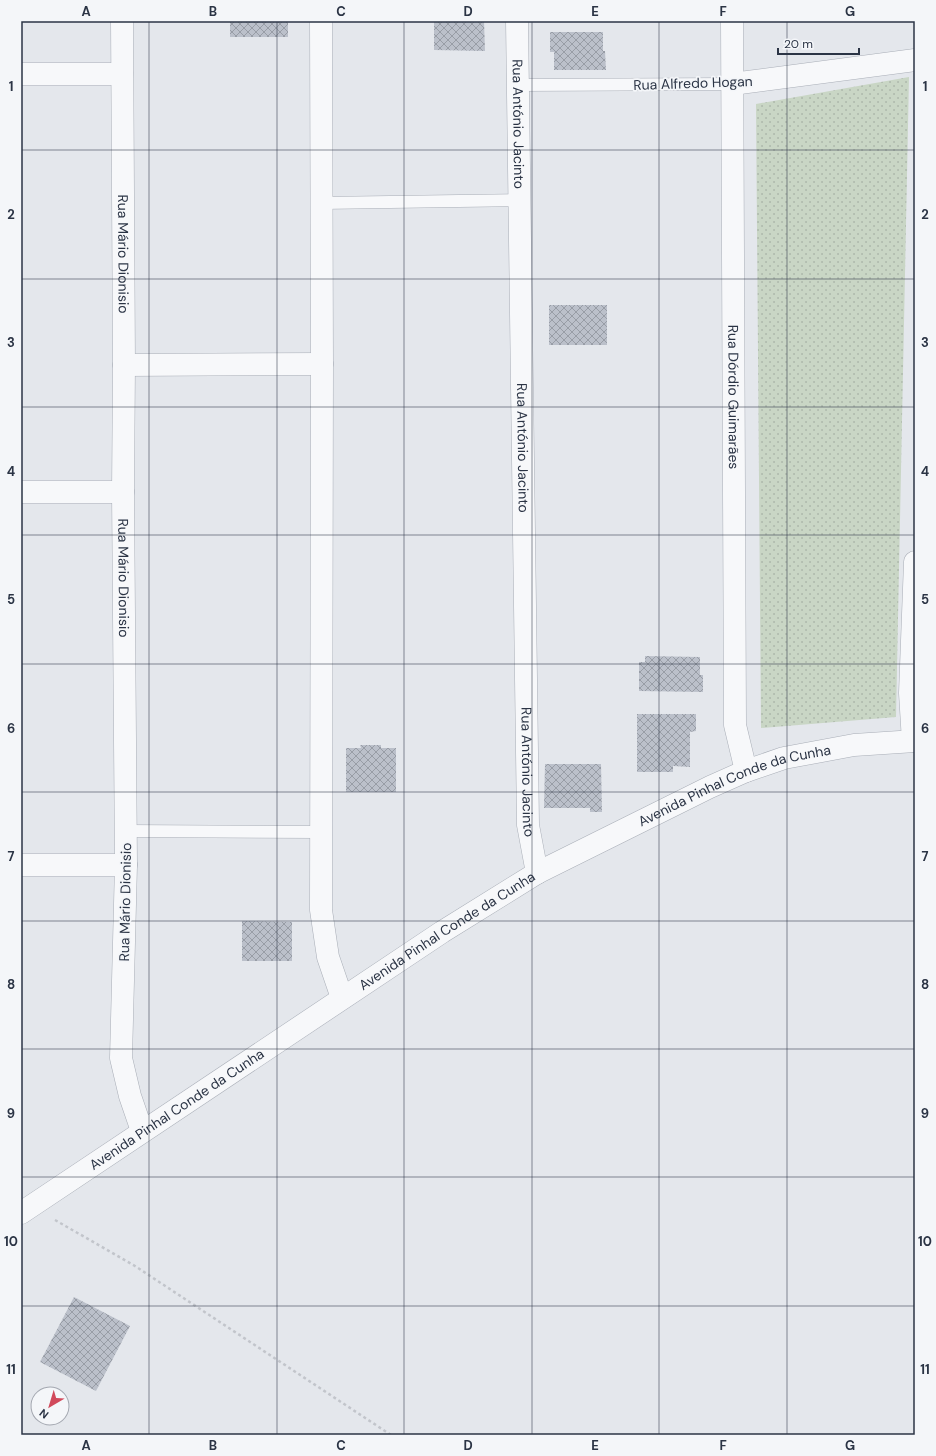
<svg xmlns="http://www.w3.org/2000/svg" width="936" height="1456" font-family="'DM Sans',sans-serif">
  <style>
    .green { fill: url(#green-dots) }
    .building { fill: url(#building-cross-hatch) }
    .lines { fill: none; stroke-linecap: round; stroke-linejoin: round }
    .lane-casing { stroke: #a9aeb7; stroke-width: 13 }
    .street-casing { stroke: #a9aeb7; stroke-width: 23 }
    .path { stroke: #c2c5cb; stroke-width: 2.5; stroke-dasharray: 3 3; stroke-linecap: butt }
    .lane { stroke: #f7f8fa; stroke-width: 12 }
    .street { stroke: #f7f8fa; stroke-width: 22 }
    .grid { fill: none; stroke: #2b3445; stroke-width: 1; stroke-opacity: 0.55 }
    .labels { text-anchor: middle; dominant-baseline: central; stroke-width: 3.5; stroke-linejoin: round; paint-order: stroke }
    .street-label { font-size: 14px; fill: #2b3445; stroke: #f4f6f9 }
    .neatline { fill: none; stroke: #2b3445; stroke-width: 1.5 }
    .grid-label { font-size: 13px; text-anchor: middle; font-weight: bold; fill: #2b3445 }
  </style>
  <defs>
    <pattern id="green-dots" width="8" height="8" patternUnits="userSpaceOnUse"><rect width="8" height="8" fill="#c9d6c5"/><path d="M2 2h.1M6 6h.1" fill="none" stroke="#adb8ab" stroke-width="1.8" stroke-linecap="round"/></pattern>
    <pattern id="building-cross-hatch" width="8" height="8" patternUnits="userSpaceOnUse"><rect width="8" height="8" fill="#bbc0ca"/><path d="M0 0l8 8M0 8l8-8" fill="none" stroke="#989da6"/></pattern>
  </defs>
  <rect width="100%" height="100%" fill="#e4e7ec"/>
  <!-- green -->
  <polygon class="green" points="909,77 896,717 761,728 756,104"/>
  <!-- building -->
  <g class="building">
    <rect x="230" y="21" width="58" height="16"/>
    <polygon points="434,21 484,21 485,51 434,50"/>
    <polygon points="550,32 603,32 603,51 605,51 606,70 554,70 554,52 550,52"/>
    <rect x="549" y="305" width="58" height="40"/>
    <polygon points="645,656 700,657 700,675 703,675 703,692 639,691 639,662 645,662"/>
    <polygon points="637,714 696,714 696,731 690,732 690,767 673,766 673,772 637,772"/>
    <polygon points="360,745 381,745 381,748 396,748 396,792 346,792 346,748 361,748"/>
    <polygon points="545,764 601,764 602,812 590,812 590,808 544,808"/>
    <polygon points="242,921 292,922 292,961 242,961"/>
    <polygon points="74,1297 130,1326 96,1391 40,1362"/>
  </g>
  <g class="lines">
    <!-- lane casing -->
    <g class="lane-casing">
      <g id="lane">
        <polyline points="518,85 732,84"/>
        <polyline points="321,203 520,200"/>
        <polyline points="126,831 321,832"/>
      </g>
    </g>
    <!-- street casing -->
    <g class="street-casing">
      <g id="street">
        <path id="s1" d="M122,21L124,365L123,492L126,865L121,1058L130,1096L142,1131"/>
        <polyline points="321,21 322,364 321,910 328,957 342,998"/>
        <path id="s2" d="M517,21L528,825L537,873"/>
        <path id="s3" d="M732,21L735,725L746,771"/>
        <polyline points="21,74 122,74"/>
        <polyline points="732,84 915,60"/>
        <polyline points="124,365 322,364"/>
        <polyline points="21,492 123,492"/>
        <polyline points="913,741 910,693 915,562"/>
        <polyline points="21,865 126,865"/>
        <path id="s4" d="M21,1213L442,932L537,873L710,787L746,771L784,758L854,745L915,741"/>
      </g>
    </g>
    <!-- path -->
    <polyline class="path" points="55,1220 135,1266 391,1435"/>
    <!-- lane -->
    <use href="#lane" class="lane"/>
    <!-- street -->
    <use href="#street" class="street"/>
  </g>
  <!-- grid -->
  <path class="grid" d="M149,21V1435M277,21V1435M404,21V1435M532,21V1435M659,21V1435M787,21V1435M21,150H915M21,279H915M21,407H915M21,535H915M21,664H915M21,792H915M21,921H915M21,1049H915M21,1177H915M21,1306H915"/>
  <g class="labels">
    <!-- street labels -->
    <g class="street-label">
      <text transform="translate(693 83) rotate(-2)">Rua Alfredo Hogan</text>
      <text stroke="none"><textPath href="#s2" startOffset="103">Rua António Jacinto</textPath></text>
      <text stroke="none"><textPath href="#s1" startOffset="233">Rua Mário Dionisio</textPath></text>
      <text stroke="none"><textPath href="#s3" startOffset="376">Rua Dórdio Guimarães</textPath></text>
      <text stroke="none"><textPath href="#s2" startOffset="427">Rua António Jacinto</textPath></text>
      <text stroke="none"><textPath href="#s1" startOffset="557">Rua Mário Dionisio</textPath></text>
      <text stroke="none"><textPath href="#s2" startOffset="751">Rua António Jacinto</textPath></text>
      <text stroke="none"><textPath href="#s4" startOffset="835">Avenida Pinhal Conde da Cunha</textPath></text>
      <text transform="translate(125 902) rotate(-89)">Rua Mário Dionisio</text>
      <text stroke="none"><textPath href="#s4" startOffset="511">Avenida Pinhal Conde da Cunha</textPath></text>
      <text stroke="none"><textPath href="#s4" startOffset="187">Avenida Pinhal Conde da Cunha</textPath></text>
    </g>
  </g>
  <!-- border -->
  <rect width="936" height="1456" fill="none" stroke="#f4f6f9" stroke-width="44"/>
  <!-- north arrow -->
  <g transform="translate(50 1406) rotate(218)"><circle r="19" fill="#f4f6f9" stroke="#a4a8b1"/>
  <path d="M0-3L7 15L0 10L-7 15Z" fill="#d1495b"/>
  <text y="-6" font-size="11" font-weight="bold" text-anchor="middle" fill="#2b3445">N</text>
  </g>
  <!-- scale -->
  <path d="M778 48v6h81v-6" fill="none" stroke="#2b3445" stroke-width="2"/>
  <text x="784" y="48" font-size="12" fill="#2b3445" stroke="#f4f6f9" stroke-width="3" paint-order="stroke">20 m</text>
  <rect x="22" y="22" width="892" height="1412" class="neatline"/>
  <g class="grid-label">
    <text x="86" y="16">A</text>
    <text x="213" y="16">B</text>
    <text x="341" y="16">C</text>
    <text x="468" y="16">D</text>
    <text x="595" y="16">E</text>
    <text x="723" y="16">F</text>
    <text x="850" y="16">G</text>
    <text x="11" y="91">1</text>
    <text x="925" y="91">1</text>
    <text x="11" y="219">2</text>
    <text x="925" y="219">2</text>
    <text x="11" y="347">3</text>
    <text x="925" y="347">3</text>
    <text x="11" y="476">4</text>
    <text x="925" y="476">4</text>
    <text x="11" y="604">5</text>
    <text x="925" y="604">5</text>
    <text x="11" y="733">6</text>
    <text x="925" y="733">6</text>
    <text x="11" y="861">7</text>
    <text x="925" y="861">7</text>
    <text x="11" y="989">8</text>
    <text x="925" y="989">8</text>
    <text x="11" y="1118">9</text>
    <text x="925" y="1118">9</text>
    <text x="11" y="1246">10</text>
    <text x="925" y="1246">10</text>
    <text x="11" y="1374">11</text>
    <text x="925" y="1374">11</text>
    <text x="86" y="1450">A</text>
    <text x="213" y="1450">B</text>
    <text x="341" y="1450">C</text>
    <text x="468" y="1450">D</text>
    <text x="595" y="1450">E</text>
    <text x="723" y="1450">F</text>
    <text x="850" y="1450">G</text>
  </g>
</svg>
